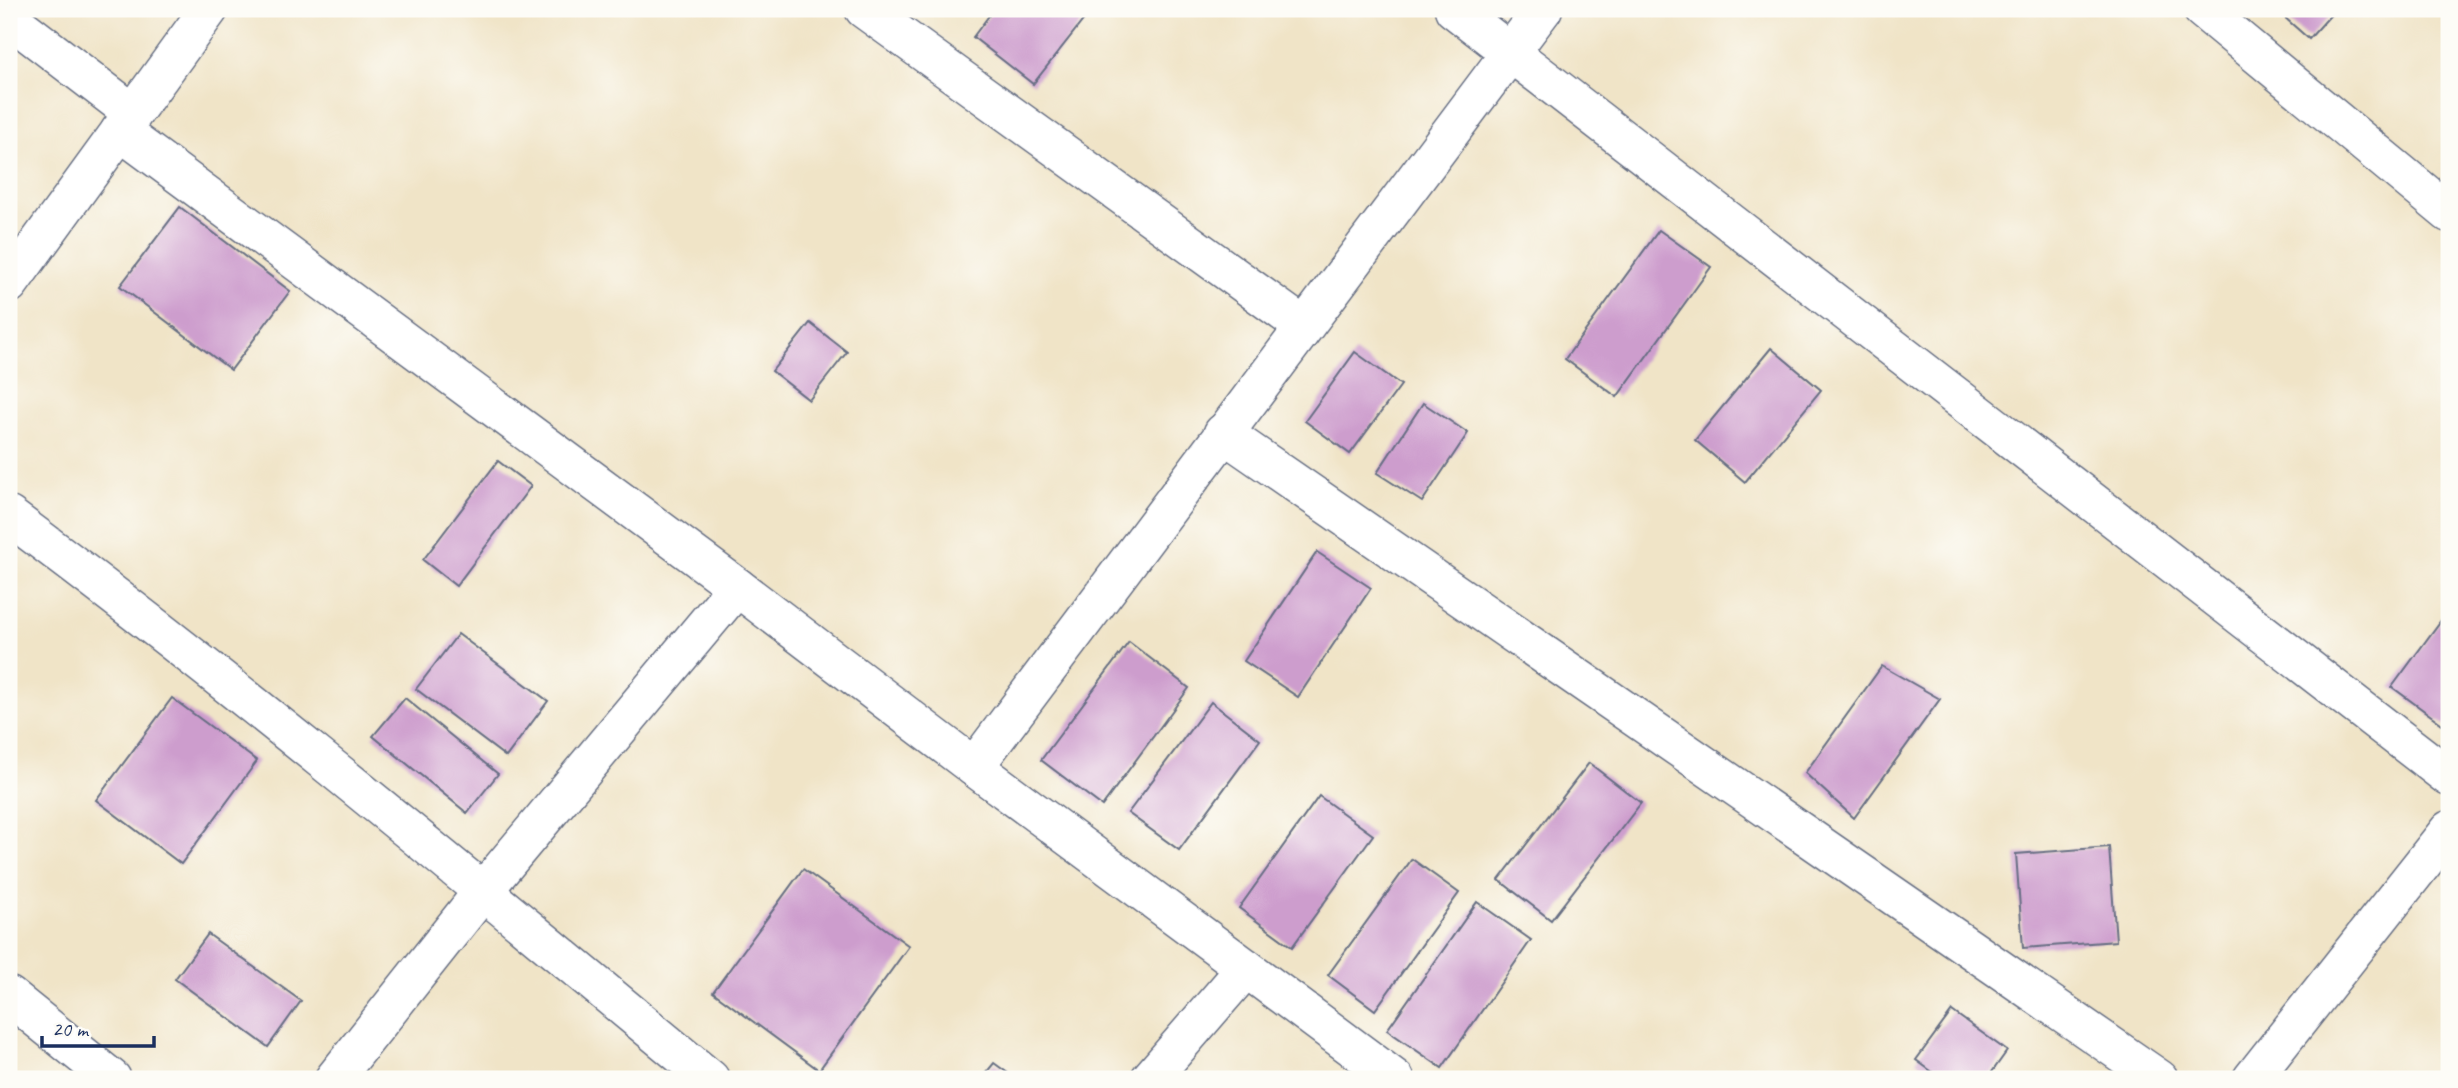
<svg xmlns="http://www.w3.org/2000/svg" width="2458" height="1088" font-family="Caveat,sans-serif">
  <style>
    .building { fill: #cd9dcd }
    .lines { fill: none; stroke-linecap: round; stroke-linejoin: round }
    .street-casing { stroke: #666e83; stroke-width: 41 }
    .street { stroke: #fff; stroke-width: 38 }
  </style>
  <rect width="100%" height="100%" fill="#fdfcf7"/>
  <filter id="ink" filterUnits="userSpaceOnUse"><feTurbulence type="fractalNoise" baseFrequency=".0143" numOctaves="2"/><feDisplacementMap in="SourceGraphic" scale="14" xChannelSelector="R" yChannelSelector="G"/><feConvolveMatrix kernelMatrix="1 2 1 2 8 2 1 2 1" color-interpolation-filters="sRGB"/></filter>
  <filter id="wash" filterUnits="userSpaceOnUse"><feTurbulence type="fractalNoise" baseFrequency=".00686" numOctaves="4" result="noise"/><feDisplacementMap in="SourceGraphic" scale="28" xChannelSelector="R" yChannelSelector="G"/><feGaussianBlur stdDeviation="1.57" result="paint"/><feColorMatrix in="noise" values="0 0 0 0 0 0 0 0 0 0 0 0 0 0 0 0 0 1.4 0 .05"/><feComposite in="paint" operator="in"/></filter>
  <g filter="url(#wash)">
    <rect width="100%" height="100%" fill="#f0e4c7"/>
    <g id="blocks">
      <!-- building -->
      <g class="building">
        <polygon points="994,9 1092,9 1033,84 973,37"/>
        <polygon points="2275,9 2336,9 2309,39"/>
        <polygon points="180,207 290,291 231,370 120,286"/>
        <polygon points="1659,230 1711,267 1617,397 1565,359"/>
        <polygon points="810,323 847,352 809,400 772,371"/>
        <polygon points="1771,348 1821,390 1745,482 1695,440"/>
        <polygon points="1355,352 1401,385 1350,454 1305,421"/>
        <polygon points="1423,403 1468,433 1422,502 1377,473"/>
        <polygon points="498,461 531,486 456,586 423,560"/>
        <polygon points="1317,552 1371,588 1298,697 1244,661"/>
        <polygon points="2442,619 2449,624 2449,729 2392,687"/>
        <polygon points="458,634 548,701 506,757 416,689"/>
        <polygon points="1129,642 1189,688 1102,806 1041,760"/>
        <polygon points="1882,666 1940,699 1854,818 1805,773"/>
        <polygon points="172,698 257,761 181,864 96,800"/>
        <polygon points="405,698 498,774 467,813 373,736"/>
        <polygon points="1211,702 1260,740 1179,850 1128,813"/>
        <polygon points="1589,763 1641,803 1551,920 1499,880"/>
        <polygon points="1319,796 1373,835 1292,947 1239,908"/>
        <polygon points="2109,847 2116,941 2023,948 2016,854"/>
        <polygon points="1412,859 1459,893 1375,1010 1328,975"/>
        <polygon points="803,869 909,946 819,1070 713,992"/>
        <polygon points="1477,902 1531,940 1442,1068 1387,1030"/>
        <polygon points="208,934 301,1001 268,1047 175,979"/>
        <polygon points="1952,1011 2007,1051 1987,1079 1942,1079 1916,1060"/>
        <polygon points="994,1063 1016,1079 981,1079"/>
      </g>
    </g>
  </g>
  <g filter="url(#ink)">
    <use href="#blocks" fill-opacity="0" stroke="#666e83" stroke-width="2"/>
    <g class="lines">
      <!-- street casing -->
      <g class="street-casing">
        <g id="street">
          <polyline points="864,9 1303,326"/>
          <polyline points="1454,9 2449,777"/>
          <polyline points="2202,9 2449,213"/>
          <polyline points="9,18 133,113"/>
          <polyline points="120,131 737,587 974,767 1246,968"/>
          <polyline points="9,284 209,9"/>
          <polyline points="1223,433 2159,1079"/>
          <path d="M9,516C249,695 479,888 710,1079"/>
          <polyline points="974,767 1543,9"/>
          <polyline points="9,996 112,1079"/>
          <polyline points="334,1079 483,891 737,587"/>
          <polyline points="1150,1079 1246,968 1395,1079"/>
          <polyline points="2252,1079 2449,830"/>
        </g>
      </g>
      <!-- street -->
      <use href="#street" class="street"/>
    </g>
  </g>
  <!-- margin -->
  <rect width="2458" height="1088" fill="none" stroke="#fdfcf7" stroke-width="35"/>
  <!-- scale -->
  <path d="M42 1036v10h112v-10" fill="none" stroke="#1b2f5e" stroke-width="3.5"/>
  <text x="52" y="1036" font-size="21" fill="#1b2f5e" stroke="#fdfcf7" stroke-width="5" paint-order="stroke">20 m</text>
</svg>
